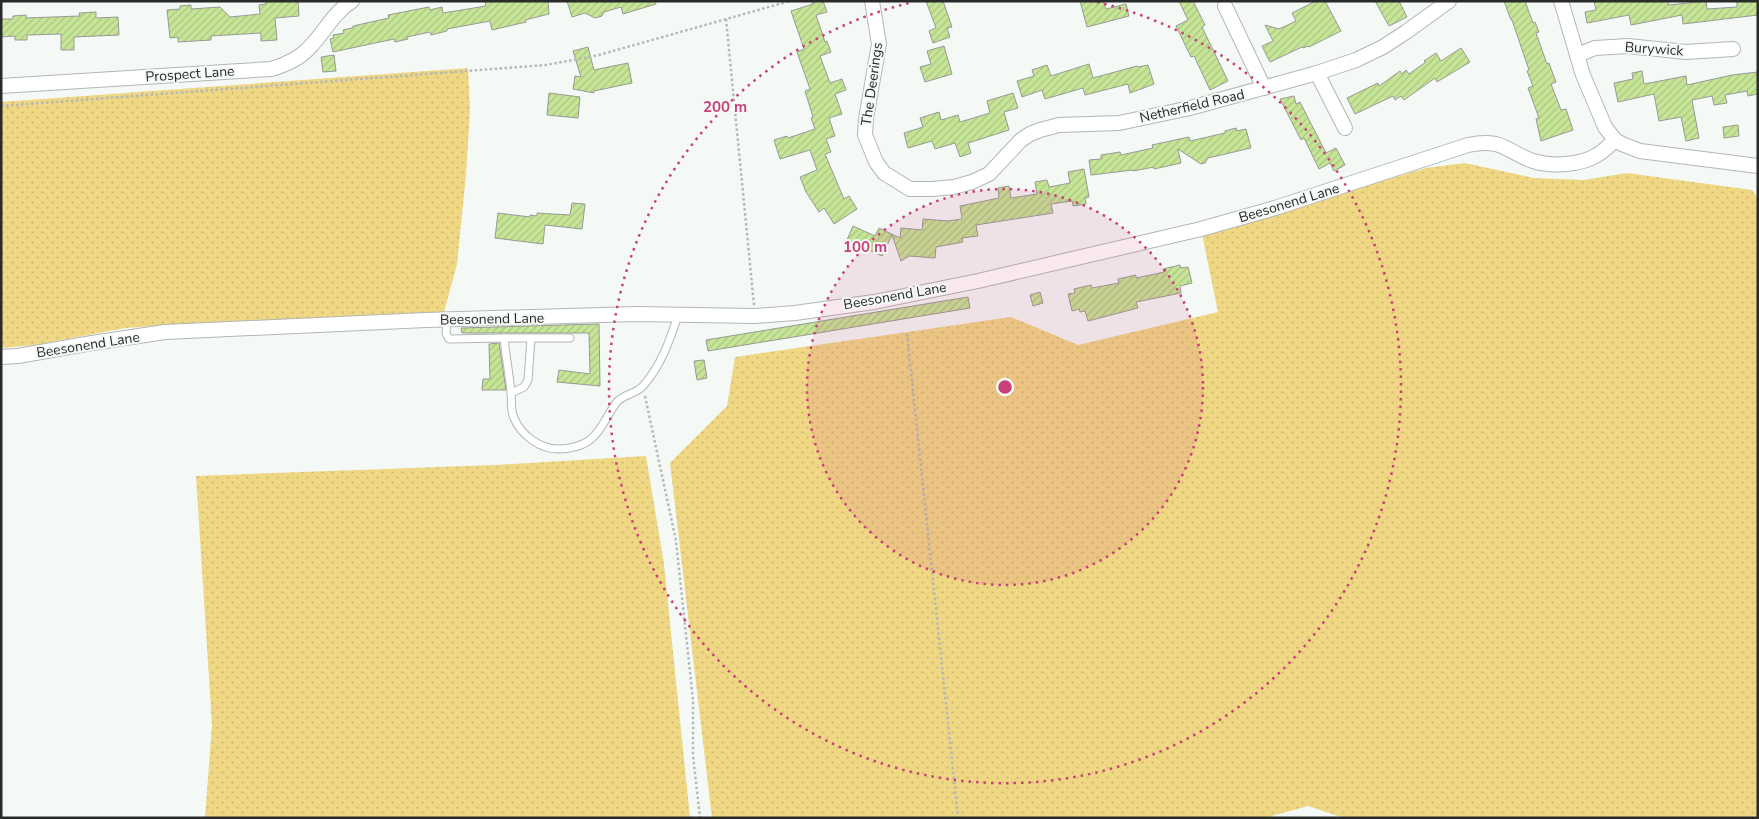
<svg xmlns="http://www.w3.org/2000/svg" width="1759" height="819" font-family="'Nunito Sans',sans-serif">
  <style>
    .grass { fill: url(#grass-dots) }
    .building { fill: url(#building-hatch); stroke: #989a95 }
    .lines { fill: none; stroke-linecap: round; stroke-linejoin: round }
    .lane-casing { stroke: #b2b7b4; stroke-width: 9 }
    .street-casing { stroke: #b2b7b4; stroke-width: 16 }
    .path { stroke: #b5b9b6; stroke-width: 2.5; stroke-dasharray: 2.5 2.5; stroke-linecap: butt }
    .lane { stroke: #fff; stroke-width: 7 }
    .street { stroke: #fff; stroke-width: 14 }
    .ring { fill: none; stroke: #ca4078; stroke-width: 2.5; stroke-dasharray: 2.5 5 }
    .labels { text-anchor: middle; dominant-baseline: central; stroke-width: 4; stroke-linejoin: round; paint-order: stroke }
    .street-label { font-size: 14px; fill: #292b2a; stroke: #f4f9f6 }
    .centre { fill: #ca4078; stroke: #f4f9f6; stroke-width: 2.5 }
    .ring-label { font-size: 15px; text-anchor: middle; font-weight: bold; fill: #ca4078; stroke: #f4f9f6; stroke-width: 4; stroke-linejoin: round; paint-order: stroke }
  </style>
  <defs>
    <pattern id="grass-dots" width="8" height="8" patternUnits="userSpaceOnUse" patternTransform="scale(1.25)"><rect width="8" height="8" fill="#efd784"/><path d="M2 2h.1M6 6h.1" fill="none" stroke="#cdb972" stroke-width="1.8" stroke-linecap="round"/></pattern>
    <pattern id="building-hatch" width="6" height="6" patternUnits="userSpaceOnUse" patternTransform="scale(1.25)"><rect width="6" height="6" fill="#c6e596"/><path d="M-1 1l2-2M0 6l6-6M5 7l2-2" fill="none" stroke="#aac581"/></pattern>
  </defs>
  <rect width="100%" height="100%" fill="#f4f9f6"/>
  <!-- grass -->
  <g class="grass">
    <polygon points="468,68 470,109 466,175 457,264 444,312 254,324 197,323 125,328 35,345 1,348 1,102"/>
    <polygon points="1465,163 1534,178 1584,180 1627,173 1752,190 1758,198 1758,818 1344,818 1308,806 1265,818 712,818 670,463 727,406 735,357 1011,317 1078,345 1218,312 1202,234 1426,168"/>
    <polygon points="646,456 664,564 690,818 205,818 212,725 196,476 495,465"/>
  </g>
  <!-- building -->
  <g class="building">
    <polygon points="265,1 298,1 299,16 275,18 277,40 261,41 261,33 211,36 211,40 178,42 178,37 170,38 167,10 180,9 180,6 191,5 191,9 220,7 230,17 260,14 259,5 266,4"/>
    <polygon points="485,1 548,1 549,14 525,20 526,22 492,30 490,21 447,29 447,31 431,35 430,32 407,37 408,39 395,42 394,39 375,43 333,52 330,39 334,38 333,35 344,33 343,30 352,28 353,26 389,18 388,15 429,7 430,10 442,7 443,13 486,6"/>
    <polygon points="567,1 655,1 656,4 623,14 621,7 604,12 602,16 595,18 585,13 572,17"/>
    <polygon points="812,1 823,1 827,12 816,15 825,42 827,41 831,52 820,56 830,83 842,79 846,90 835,94 842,114 829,118 835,136 826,139 831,152 825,154 844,199 849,196 857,209 834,224 824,208 819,212 806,192 800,177 817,170 810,150 780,159 774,140 787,136 788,138 815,129 811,118 813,117 805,91 810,89 797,52 804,49 791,11 813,4"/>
    <polygon points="926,1 943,1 952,27 947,28 950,37 933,43 929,31 936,28"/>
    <polygon points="1080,1 1103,1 1106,9 1126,4 1129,16 1087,27"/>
    <polygon points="1179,1 1193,1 1205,25 1202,27 1228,81 1210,90 1194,56 1191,57 1176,26 1188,20"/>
    <polygon points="1316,1 1325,1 1341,31 1309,47 1308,46 1303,48 1302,47 1270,62 1262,46 1273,41 1265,25 1279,29 1296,21 1292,13"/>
    <polygon points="1375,1 1399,1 1407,17 1389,26"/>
    <polygon points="1504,1 1525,1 1533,23 1535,22 1539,32 1536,33 1547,64 1549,63 1556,82 1551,84 1561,110 1566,109 1573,130 1541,141 1536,119 1539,118 1528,88 1533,86 1527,71 1529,70 1512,20 1511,20"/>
    <polygon points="1594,1 1668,1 1669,5 1706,1 1707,9 1737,7 1737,1 1758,1 1758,15 1683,24 1682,15 1631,25 1629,15 1587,23 1585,12 1596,10"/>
    <polygon points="96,12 96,18 118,17 119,35 74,37 74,50 61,50 61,34 27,35 27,40 15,40 15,36 1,37 1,19 13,19 13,16 26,15 26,18 80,16 79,13"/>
    <polygon points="944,46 952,74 925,82 920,67 931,64 927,51"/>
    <polygon points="588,47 594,70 628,63 632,83 594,91 594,93 573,89 575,76 581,77 573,51"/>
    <polygon points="1461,48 1470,62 1437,82 1435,78 1404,100 1401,96 1395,100 1393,96 1355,114 1347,98 1378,83 1379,86 1400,71 1402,74 1406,70 1409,74 1426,62 1424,61 1436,53 1441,61"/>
    <polygon points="334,55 336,71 323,72 321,57"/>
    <polygon points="1089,64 1093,78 1137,66 1138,67 1148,65 1154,84 1130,93 1128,84 1085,95 1083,88 1045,99 1042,90 1022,97 1017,81 1034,76 1032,70 1047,65 1051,76"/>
    <polygon points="1642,71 1644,84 1686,76 1687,85 1732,75 1758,72 1758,94 1748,96 1747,91 1725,95 1727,103 1714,105 1712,96 1692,100 1699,138 1686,141 1681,117 1659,121 1654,94 1618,102 1614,83 1633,79 1632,73"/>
    <polygon points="549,93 580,97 578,118 547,115"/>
    <polygon points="1013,93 1018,108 1004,112 1009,130 968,143 971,153 960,157 955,143 935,149 932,141 908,148 904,133 923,127 920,118 939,112 941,120 958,115 960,122 990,113 987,101"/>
    <polygon points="1294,96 1296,104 1300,102 1326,153 1336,148 1345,165 1334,171 1330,163 1319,169 1304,138 1301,140 1280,99"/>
    <polygon points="1738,125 1739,136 1724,138 1723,127"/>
    <polygon points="1236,128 1237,131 1246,129 1251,148 1208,158 1205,163 1201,164 1178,149 1181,163 1154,169 1154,167 1133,171 1133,170 1091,175 1089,160 1101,159 1101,155 1120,152 1121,155 1153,148 1152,145 1189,137 1190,141 1225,133 1225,131"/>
    <polygon points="1084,169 1089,197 1085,198 1086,204 1073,206 1072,201 1051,204 1053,213 976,225 978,236 962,238 963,242 936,247 935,258 909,256 901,261 892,235 882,256 847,240 853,226 875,236 879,228 900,238 901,228 922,230 923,219 948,221 962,219 960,206 999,198 998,188 1009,186 1011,198 1037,194 1035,182 1047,180 1049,187 1070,183 1068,172"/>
    <polygon points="572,203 585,204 582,229 545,225 543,244 495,238 498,213 530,217 530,215 537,216 537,213 570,215"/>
    <polygon points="1180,265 1181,268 1188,267 1192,283 1180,286 1181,293 1136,302 1138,308 1088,321 1085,311 1080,312 1079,309 1072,311 1068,294 1075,293 1074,289 1091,285 1092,288 1119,283 1118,279 1136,275 1136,278 1164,272 1163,269"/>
    <polygon points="1040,292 1043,303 1033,306 1030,295"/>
    <polygon points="968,297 970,308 708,351 706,340"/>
    <polygon points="599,324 600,386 557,382 559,370 590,374 589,333 462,333 461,328"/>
    <polygon points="499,343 506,390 482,390 483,379 490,379 489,344"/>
    <polygon points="704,360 707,378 697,380 694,361"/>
  </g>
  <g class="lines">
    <!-- lane casing -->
    <g class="lane-casing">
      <g id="lane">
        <path d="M447,320L446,333L449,339L504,338C506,356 509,374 511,391C512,400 510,409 514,418C521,435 540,449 558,449C569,449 583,446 591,439C603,429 607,414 617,402C624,394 636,394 643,386C661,366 670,340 678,315"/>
        <polyline points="504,338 570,338"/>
        <polyline points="511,393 524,387 528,380 531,338"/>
      </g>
    </g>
    <!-- street casing -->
    <g class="street-casing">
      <g id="street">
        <polyline points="872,1 879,44 866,119 865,135 876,162 884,173 910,189 932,189 954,187 972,182 989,174 1021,140 1030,134 1040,130 1059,125 1119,123 1190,108 1317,73 1356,60 1383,47 1406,32 1449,1"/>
        <polyline points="1561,1 1583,75 1605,127 1615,140 1622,144 1640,151 1758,166"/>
        <polyline points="1225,6 1264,88"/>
        <polyline points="1577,55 1595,48 1628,46 1686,52 1733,49"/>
        <polyline points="1317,73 1345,128"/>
        <path d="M1,86L271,69C285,65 299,59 309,48C325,32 332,14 352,1"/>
        <path d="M1,357L18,356L92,343L165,332L426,320L636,314L755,316L795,313L874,302L978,281L1201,229L1275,208L1468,145C1503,138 1505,151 1533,161C1552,167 1581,165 1597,155C1604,151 1610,145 1615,140"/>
      </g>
    </g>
    <!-- path -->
    <g class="path">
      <polyline points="726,19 754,305"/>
      <polyline points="1,106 546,65 599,55 790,1"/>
      <polyline points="907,334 958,818"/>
      <polyline points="645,396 676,541 693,700 693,755 700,818"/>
    </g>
    <!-- lane -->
    <use href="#lane" class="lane"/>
    <!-- street -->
    <use href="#street" class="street"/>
  </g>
  <!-- distance rings -->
  <circle cx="1005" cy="387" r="198" fill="#ca4078" fill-opacity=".12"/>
  <g class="ring">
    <circle cx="1005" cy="387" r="198"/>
    <path d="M1097 2A396 396 0 1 1 913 2"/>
  </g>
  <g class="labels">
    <!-- street labels -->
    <g class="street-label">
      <text transform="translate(1654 49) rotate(4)">Burywick</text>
      <text transform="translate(190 74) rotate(-4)">Prospect Lane</text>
      <text transform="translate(872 84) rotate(-82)">The Deerings</text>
      <text transform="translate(1192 106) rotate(-13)">Netherfield Road</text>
      <text transform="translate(1289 203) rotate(-17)">Beesonend Lane</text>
      <text transform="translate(895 296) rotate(-10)">Beesonend Lane</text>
      <text transform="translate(492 319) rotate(-1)">Beesonend Lane</text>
      <text transform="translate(88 345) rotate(-9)">Beesonend Lane</text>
    </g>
  </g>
  <circle cx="1005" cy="387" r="8" class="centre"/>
  <g class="ring-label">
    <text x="725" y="112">200 m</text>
    <text x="865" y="252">100 m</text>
  </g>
  <!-- border -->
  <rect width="1759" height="819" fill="none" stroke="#292b2a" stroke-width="5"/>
</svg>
